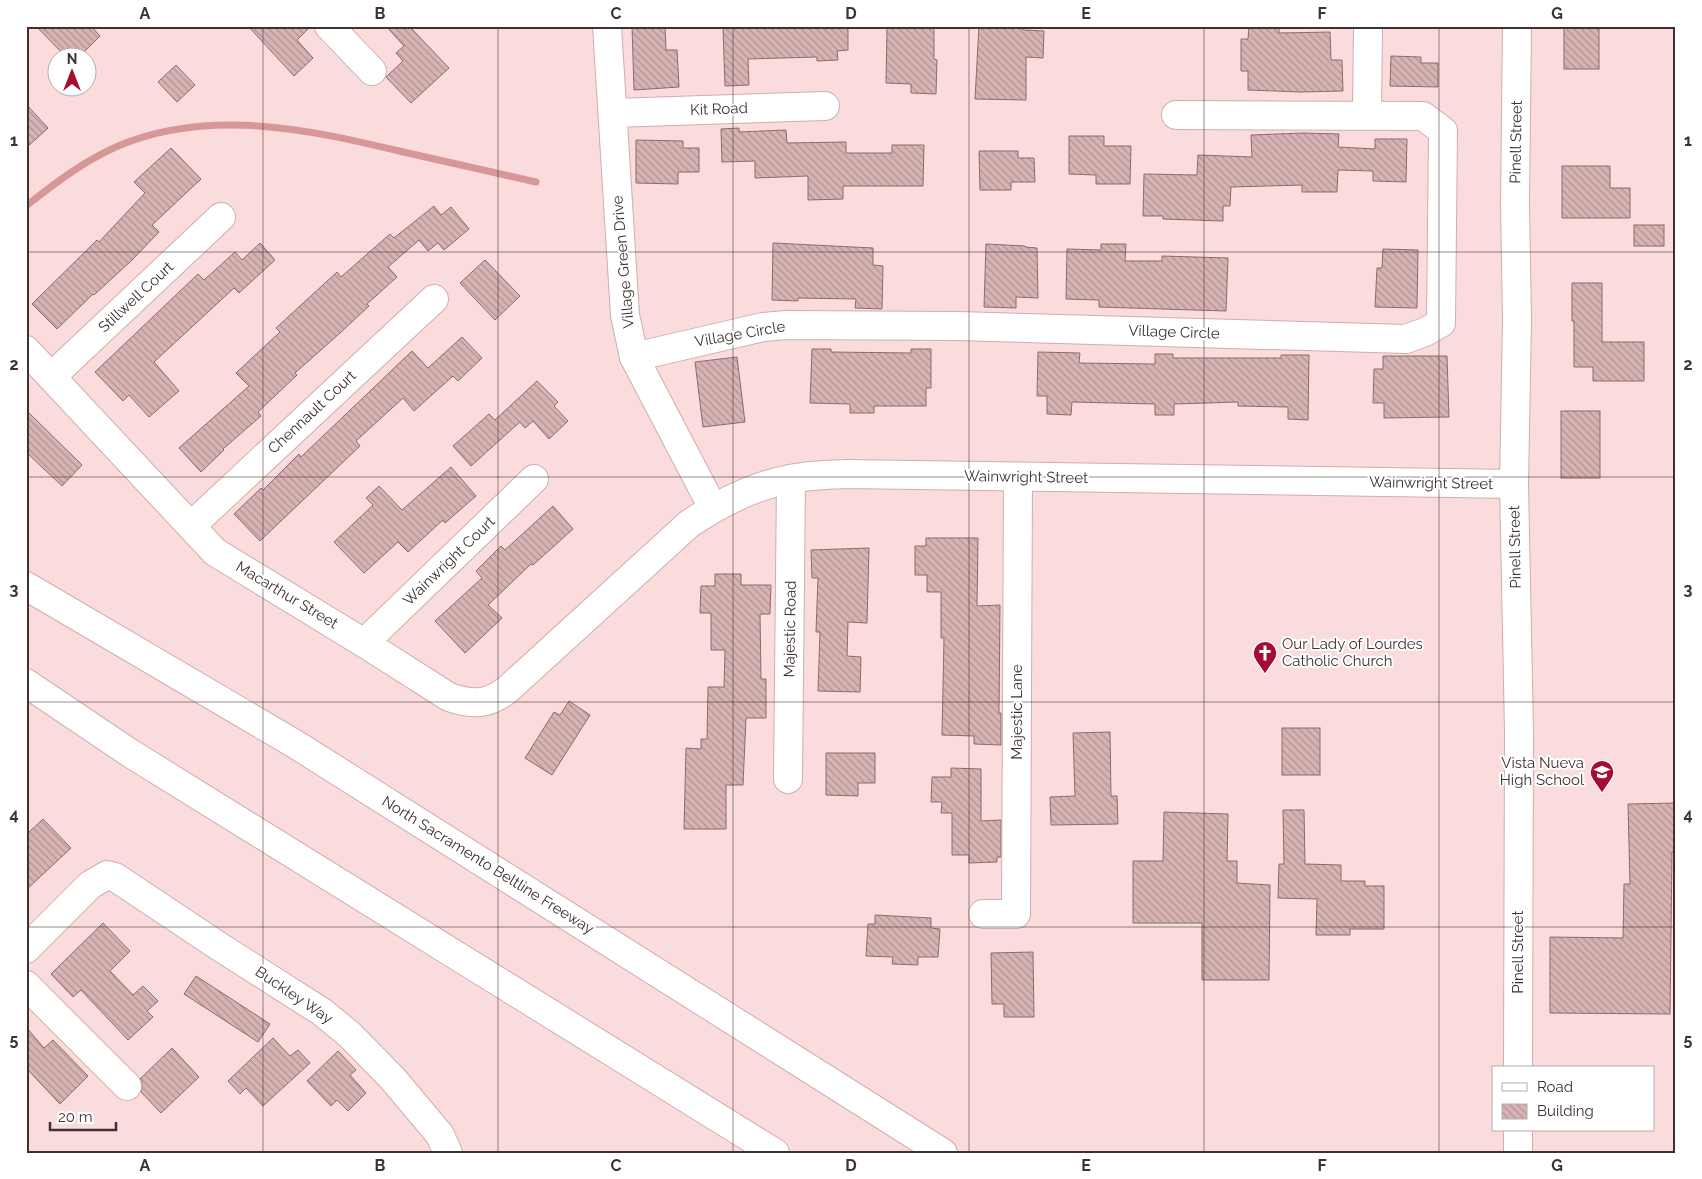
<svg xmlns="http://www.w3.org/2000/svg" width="1702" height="1179" font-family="Raleway,sans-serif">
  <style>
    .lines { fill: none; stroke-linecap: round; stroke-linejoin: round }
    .stream { stroke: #d89797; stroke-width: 7 }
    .building { fill: url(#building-back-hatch); stroke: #8c6b6b }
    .minor-casing { stroke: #d1adad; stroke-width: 30 }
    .highway-casing { stroke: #d1adad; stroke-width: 30 }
    .minor { stroke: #fff; stroke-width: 28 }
    .highway { stroke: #fff; stroke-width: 28 }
    .grid { fill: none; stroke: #3f3131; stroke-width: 1; stroke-opacity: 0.55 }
    .labels { text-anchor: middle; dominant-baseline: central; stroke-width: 4; stroke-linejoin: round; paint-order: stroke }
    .street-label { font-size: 15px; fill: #3f3131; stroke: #fff }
    .poi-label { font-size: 15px; fill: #3f3131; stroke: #fff; text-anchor: start }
    .neatline { fill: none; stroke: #3f3131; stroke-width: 2 }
    .grid-label { font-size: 16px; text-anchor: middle; font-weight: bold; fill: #3f3131 }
  </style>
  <defs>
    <pattern id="building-back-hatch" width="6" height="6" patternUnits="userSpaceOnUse" patternTransform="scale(1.25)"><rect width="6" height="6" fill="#d8b3b3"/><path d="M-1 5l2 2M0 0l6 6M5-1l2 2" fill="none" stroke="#b19292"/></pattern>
  </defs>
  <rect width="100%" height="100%" fill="#fbdcdc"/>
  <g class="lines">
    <!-- stream -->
    <path class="stream" d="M26,206C55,183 84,161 118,146C209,108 307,129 399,151C445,161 490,172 536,182"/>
  </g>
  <!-- building -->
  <g class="building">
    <polygon points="36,26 91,26 100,36 78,58 67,58"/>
    <polygon points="248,26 311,26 297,40 313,58 294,76"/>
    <polygon points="386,26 409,26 449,68 411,103 386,77 403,61 396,53 404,46"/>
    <polygon points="632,26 665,26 666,50 677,50 679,87 634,90"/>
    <polygon points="756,26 848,26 848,50 837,51 838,60 817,61 817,57 748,59 749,85 725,86 723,28"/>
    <polygon points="887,26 934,26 934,59 937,60 936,94 911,93 911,84 886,83"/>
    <polygon points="979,26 1023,26 1023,30 1044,31 1043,58 1026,57 1026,100 975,99"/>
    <polygon points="1249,26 1279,26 1279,33 1330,32 1331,60 1342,60 1343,91 1300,92 1248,90 1248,71 1241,71 1241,39 1248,39"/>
    <rect x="1564" y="26" width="35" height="43"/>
    <polygon points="1391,56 1421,57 1421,63 1438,63 1438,87 1390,86"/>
    <polygon points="176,65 195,85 177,102 158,82"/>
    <polygon points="26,104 48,128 26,148"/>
    <polygon points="739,128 739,132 786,130 787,143 846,142 846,153 892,153 892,145 924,145 923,186 843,186 843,199 808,200 808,176 755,178 755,161 722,162 721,129"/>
    <polygon points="1303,133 1339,134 1338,147 1375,149 1375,139 1407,139 1406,182 1373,181 1373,171 1338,170 1337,192 1302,192 1302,185 1231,187 1230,206 1223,206 1223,221 1163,219 1163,216 1143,216 1144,174 1197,175 1198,155 1252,157 1251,135"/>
    <polygon points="1069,136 1104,136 1104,146 1131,146 1130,184 1096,184 1096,175 1069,174"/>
    <polygon points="636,140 683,141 683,148 699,148 699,172 678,172 678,184 636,183"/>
    <polygon points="171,148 201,179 152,225 159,232 131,261 94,295 93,294 57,329 32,304 97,240 99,242 145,193 134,182"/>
    <polygon points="979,151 1018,151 1018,158 1034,158 1035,182 1011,182 1011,190 980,190"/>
    <polygon points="1562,166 1610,166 1610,188 1630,188 1630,218 1562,218"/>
    <polygon points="434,206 441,215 451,207 469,229 444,250 438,243 428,251 419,240 388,267 397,277 367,304 369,306 339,334 295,373 297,375 258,412 261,416 223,449 224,450 201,472 179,448 249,386 236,373 280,332 276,328 337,272 341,277 390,234 394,238"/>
    <rect x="1634" y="225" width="30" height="21"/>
    <polygon points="260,243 275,260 239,293 234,288 154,362 179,391 149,417 129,395 123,401 95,372 198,274 204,280 235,252 242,260"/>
    <polygon points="773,243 873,248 873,265 883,266 882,309 855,308 856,299 798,298 798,301 772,300"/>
    <polygon points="986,244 1025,246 1025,247 1037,248 1038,298 1016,297 1016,308 984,307"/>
    <polygon points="1101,244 1126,244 1125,261 1162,261 1162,256 1228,258 1226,311 1099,307 1099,300 1066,299 1067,249 1101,250"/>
    <polygon points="1383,249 1418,250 1417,308 1375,307 1377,268 1382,268"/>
    <polygon points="485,260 520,296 495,320 460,283"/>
    <polygon points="1572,283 1602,283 1602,342 1644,342 1644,381 1593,381 1593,367 1574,367 1574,321 1572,321"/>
    <polygon points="462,337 482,358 458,381 453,376 414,411 403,398 356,441 360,446 260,541 234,514 261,488 263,490 299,454 301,457 412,351 428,368"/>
    <polygon points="812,349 831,349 831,352 911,353 911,349 931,349 931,388 926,388 926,406 874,406 874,413 850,413 850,404 810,403"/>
    <polygon points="1038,352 1080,353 1079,363 1155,364 1155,354 1173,354 1173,358 1281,358 1281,355 1309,355 1308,420 1288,419 1288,407 1238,406 1238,402 1174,404 1174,415 1155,415 1155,404 1072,402 1071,415 1047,414 1047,396 1037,396"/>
    <polygon points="1383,356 1447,356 1449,417 1384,418 1384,403 1373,403 1374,369 1383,369"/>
    <polygon points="737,357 745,422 703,427 695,362"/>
    <polygon points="537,381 558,402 554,406 568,421 549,439 533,421 525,428 520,422 471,466 453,446 489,414 495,420"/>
    <polygon points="26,410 82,465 62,486 26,452"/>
    <rect x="1561" y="411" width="39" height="67"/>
    <polygon points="451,467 476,496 445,523 443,520 408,552 398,542 364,573 334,542 373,505 366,498 379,486 402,510"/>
    <polygon points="553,506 573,529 533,565 531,564 488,605 502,618 465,653 435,621 482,578 476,571 501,546 505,550"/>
    <polygon points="926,538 978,538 977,606 1000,605 999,713 1001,713 1001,745 974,744 974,736 942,735 944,638 941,638 941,592 927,592 927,575 915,575 915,546 926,546"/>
    <polygon points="869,548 867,623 848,622 847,656 861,657 860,692 818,691 820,632 816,632 818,578 812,578 811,550"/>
    <polygon points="715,574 741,574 741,585 771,585 770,614 760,614 761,679 766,679 766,718 746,718 743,785 726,785 726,829 684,829 686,748 701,749 701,739 707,739 708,687 724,687 725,650 711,650 711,613 700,613 701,586 715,586"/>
    <polygon points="569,701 590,715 552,775 525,758 554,712 560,715"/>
    <rect x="1282" y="728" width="38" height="47"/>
    <polygon points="1110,732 1111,796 1117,796 1118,824 1051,825 1050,797 1075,796 1073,733"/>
    <polygon points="826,753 875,753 875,783 858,783 858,796 826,795"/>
    <polygon points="951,768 981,769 981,821 1001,820 1001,857 997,857 997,862 969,863 969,855 952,855 952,813 941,813 942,802 931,802 932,777 951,777"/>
    <polygon points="1676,803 1676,852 1672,852 1670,1014 1550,1013 1550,937 1623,938 1624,884 1630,884 1628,804"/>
    <polygon points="1283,810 1304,810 1305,864 1341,865 1341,881 1365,881 1365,886 1384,886 1384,929 1350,929 1350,935 1316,935 1317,899 1278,898 1279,864 1284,864"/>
    <polygon points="1164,812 1228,814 1227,861 1237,861 1237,883 1270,885 1269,980 1202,980 1202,923 1133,923 1133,861 1163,861"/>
    <polygon points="43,819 71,848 26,890 26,835"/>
    <polygon points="875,915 931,918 931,928 940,929 938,957 918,957 918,965 892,964 893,957 866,956 868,924 875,924"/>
    <polygon points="103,923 130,951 110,971 133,995 143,986 158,1001 147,1011 153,1017 128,1040 81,990 73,997 51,974"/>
    <polygon points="1033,952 1034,1017 1004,1017 1004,1004 992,1004 991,953"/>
    <polygon points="196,976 270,1024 258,1042 184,994"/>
    <polygon points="26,1027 44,1048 53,1040 88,1076 60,1104 26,1068"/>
    <polygon points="273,1038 290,1056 298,1050 310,1063 263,1106 246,1088 240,1094 228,1081"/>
    <polygon points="172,1048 199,1077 161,1113 141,1092 142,1082 140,1079"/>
    <polygon points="338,1051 356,1070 350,1075 366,1093 348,1111 337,1100 331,1106 307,1081"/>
  </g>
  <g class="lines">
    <!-- minor casing -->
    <g class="minor-casing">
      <g id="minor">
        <polyline points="329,26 372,71"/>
        <polyline points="607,26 625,315 634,357 713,508"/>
        <polyline points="1517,26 1515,204 1517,320 1514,484 1519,731 1518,1068"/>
        <polyline points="613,113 825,106"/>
        <polyline points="1367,115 1368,26"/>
        <path d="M26,350L215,552L364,643L449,697C472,705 488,705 507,690L689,524C720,503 753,486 790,479C809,475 828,475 847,474L1514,484"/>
        <polyline points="634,357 763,327 787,325 957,326 1406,339 1425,332 1441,323 1443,131 1423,116 1176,115"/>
        <polyline points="51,377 221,217"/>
        <polyline points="191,526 434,299"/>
        <polyline points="364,643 534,479"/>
        <polyline points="788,779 791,479"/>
        <polyline points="983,914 1016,914 1018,477"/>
        <polyline points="26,949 90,885 107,875 115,877 220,947 322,1012 350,1035 393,1079 440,1135 448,1153"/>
        <polyline points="26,985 127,1086"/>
        <polyline points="1518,1130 1518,1153"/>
      </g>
    </g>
    <!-- highway casing -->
    <g class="highway-casing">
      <g id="highway">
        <polyline points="26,586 295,744 943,1153"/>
        <polyline points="26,683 130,753 775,1153"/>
      </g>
    </g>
    <!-- minor -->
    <use href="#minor" class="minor"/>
    <!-- highway -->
    <use href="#highway" class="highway"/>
  </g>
  <!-- grid -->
  <path class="grid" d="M263,26V1153M498,26V1153M733,26V1153M969,26V1153M1204,26V1153M1439,26V1153M26,252H1676M26,477H1676M26,702H1676M26,927H1676"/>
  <!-- icons -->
  <defs>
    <g id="church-pin" transform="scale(1.25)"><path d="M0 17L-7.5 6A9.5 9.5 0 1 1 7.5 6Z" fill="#a60c30" stroke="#fff"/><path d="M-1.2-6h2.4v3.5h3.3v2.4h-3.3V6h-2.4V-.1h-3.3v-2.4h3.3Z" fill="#fff"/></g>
    <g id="school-pin" transform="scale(1.25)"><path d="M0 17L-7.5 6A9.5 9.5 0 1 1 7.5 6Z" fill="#a60c30" stroke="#fff"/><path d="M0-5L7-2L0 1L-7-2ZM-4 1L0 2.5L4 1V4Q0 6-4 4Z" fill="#fff"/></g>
  </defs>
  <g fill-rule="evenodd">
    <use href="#church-pin" x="1265" y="653"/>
    <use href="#school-pin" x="1602" y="772"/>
  </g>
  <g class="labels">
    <!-- street labels -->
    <g class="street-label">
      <text transform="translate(719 109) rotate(-2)">Kit Road</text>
      <text transform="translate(1516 142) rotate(-89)">Pinell Street</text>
      <text transform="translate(623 262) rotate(-95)">Village Green Drive</text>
      <text transform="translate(136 297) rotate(-43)">Stillwell Court</text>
      <text transform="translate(1174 332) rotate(2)">Village Circle</text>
      <text transform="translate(740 334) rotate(-10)">Village Circle</text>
      <text transform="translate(312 412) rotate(-43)">Chennault Court</text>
      <text transform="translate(1026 477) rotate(1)">Wainwright Street</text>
      <text transform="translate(1431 483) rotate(1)">Wainwright Street</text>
      <text transform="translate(1515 547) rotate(-91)">Pinell Street</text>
      <text transform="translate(449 561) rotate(-44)">Wainwright Court</text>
      <text transform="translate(287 595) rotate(31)">Macarthur Street</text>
      <text transform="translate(790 629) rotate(-89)">Majestic Road</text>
      <text transform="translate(1017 712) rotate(-90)">Majestic Lane</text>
      <text transform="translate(488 865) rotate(32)">North Sacramento Beltline Freeway</text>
      <text transform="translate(1518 952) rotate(-90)">Pinell Street</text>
      <text transform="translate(294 995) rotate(34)">Buckley Way</text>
    </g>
    <!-- poi labels -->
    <g class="poi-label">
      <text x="1282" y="644">Our Lady of Lourdes<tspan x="1282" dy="17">Catholic Church</tspan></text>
      <text x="1584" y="763" text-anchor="end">Vista Nueva<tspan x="1584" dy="17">High School</tspan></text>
    </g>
  </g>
  <!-- border -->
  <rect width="1702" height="1179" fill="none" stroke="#ffffff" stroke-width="55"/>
  <!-- legend -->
  <rect x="1492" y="1066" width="162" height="65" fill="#ffffff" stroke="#b2adad"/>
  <rect x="1502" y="1083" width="25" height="8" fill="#ffffff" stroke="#b2adad"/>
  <text x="1537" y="1092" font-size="15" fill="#3f3131">Road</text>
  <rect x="1502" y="1104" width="25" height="15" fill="url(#building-back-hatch)" stroke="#b2adad"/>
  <text x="1537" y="1116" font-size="15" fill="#3f3131">Building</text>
  <!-- north arrow -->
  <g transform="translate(72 72)"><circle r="24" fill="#ffffff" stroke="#b2adad"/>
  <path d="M0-4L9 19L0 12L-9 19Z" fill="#a60c30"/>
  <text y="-8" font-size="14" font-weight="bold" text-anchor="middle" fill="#3f3131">N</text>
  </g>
  <!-- scale -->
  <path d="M50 1122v8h66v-8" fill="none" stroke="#3f3131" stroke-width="2.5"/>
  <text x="58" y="1122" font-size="15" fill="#3f3131" stroke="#ffffff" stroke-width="4" paint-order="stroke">20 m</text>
  <rect x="28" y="28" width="1646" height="1124" class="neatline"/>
  <g class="grid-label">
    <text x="145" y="19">A</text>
    <text x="380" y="19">B</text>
    <text x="616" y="19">C</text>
    <text x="851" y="19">D</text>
    <text x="1086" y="19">E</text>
    <text x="1322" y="19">F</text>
    <text x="1557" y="19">G</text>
    <text x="14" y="146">1</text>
    <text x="1688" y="146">1</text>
    <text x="14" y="370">2</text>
    <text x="1688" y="370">2</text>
    <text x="14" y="595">3</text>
    <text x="1688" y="595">3</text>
    <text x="14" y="820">4</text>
    <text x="1688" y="820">4</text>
    <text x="14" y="1045">5</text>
    <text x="1688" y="1045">5</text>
    <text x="145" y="1171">A</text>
    <text x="380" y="1171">B</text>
    <text x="616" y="1171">C</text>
    <text x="851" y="1171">D</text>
    <text x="1086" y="1171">E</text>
    <text x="1322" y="1171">F</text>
    <text x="1557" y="1171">G</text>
  </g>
</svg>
